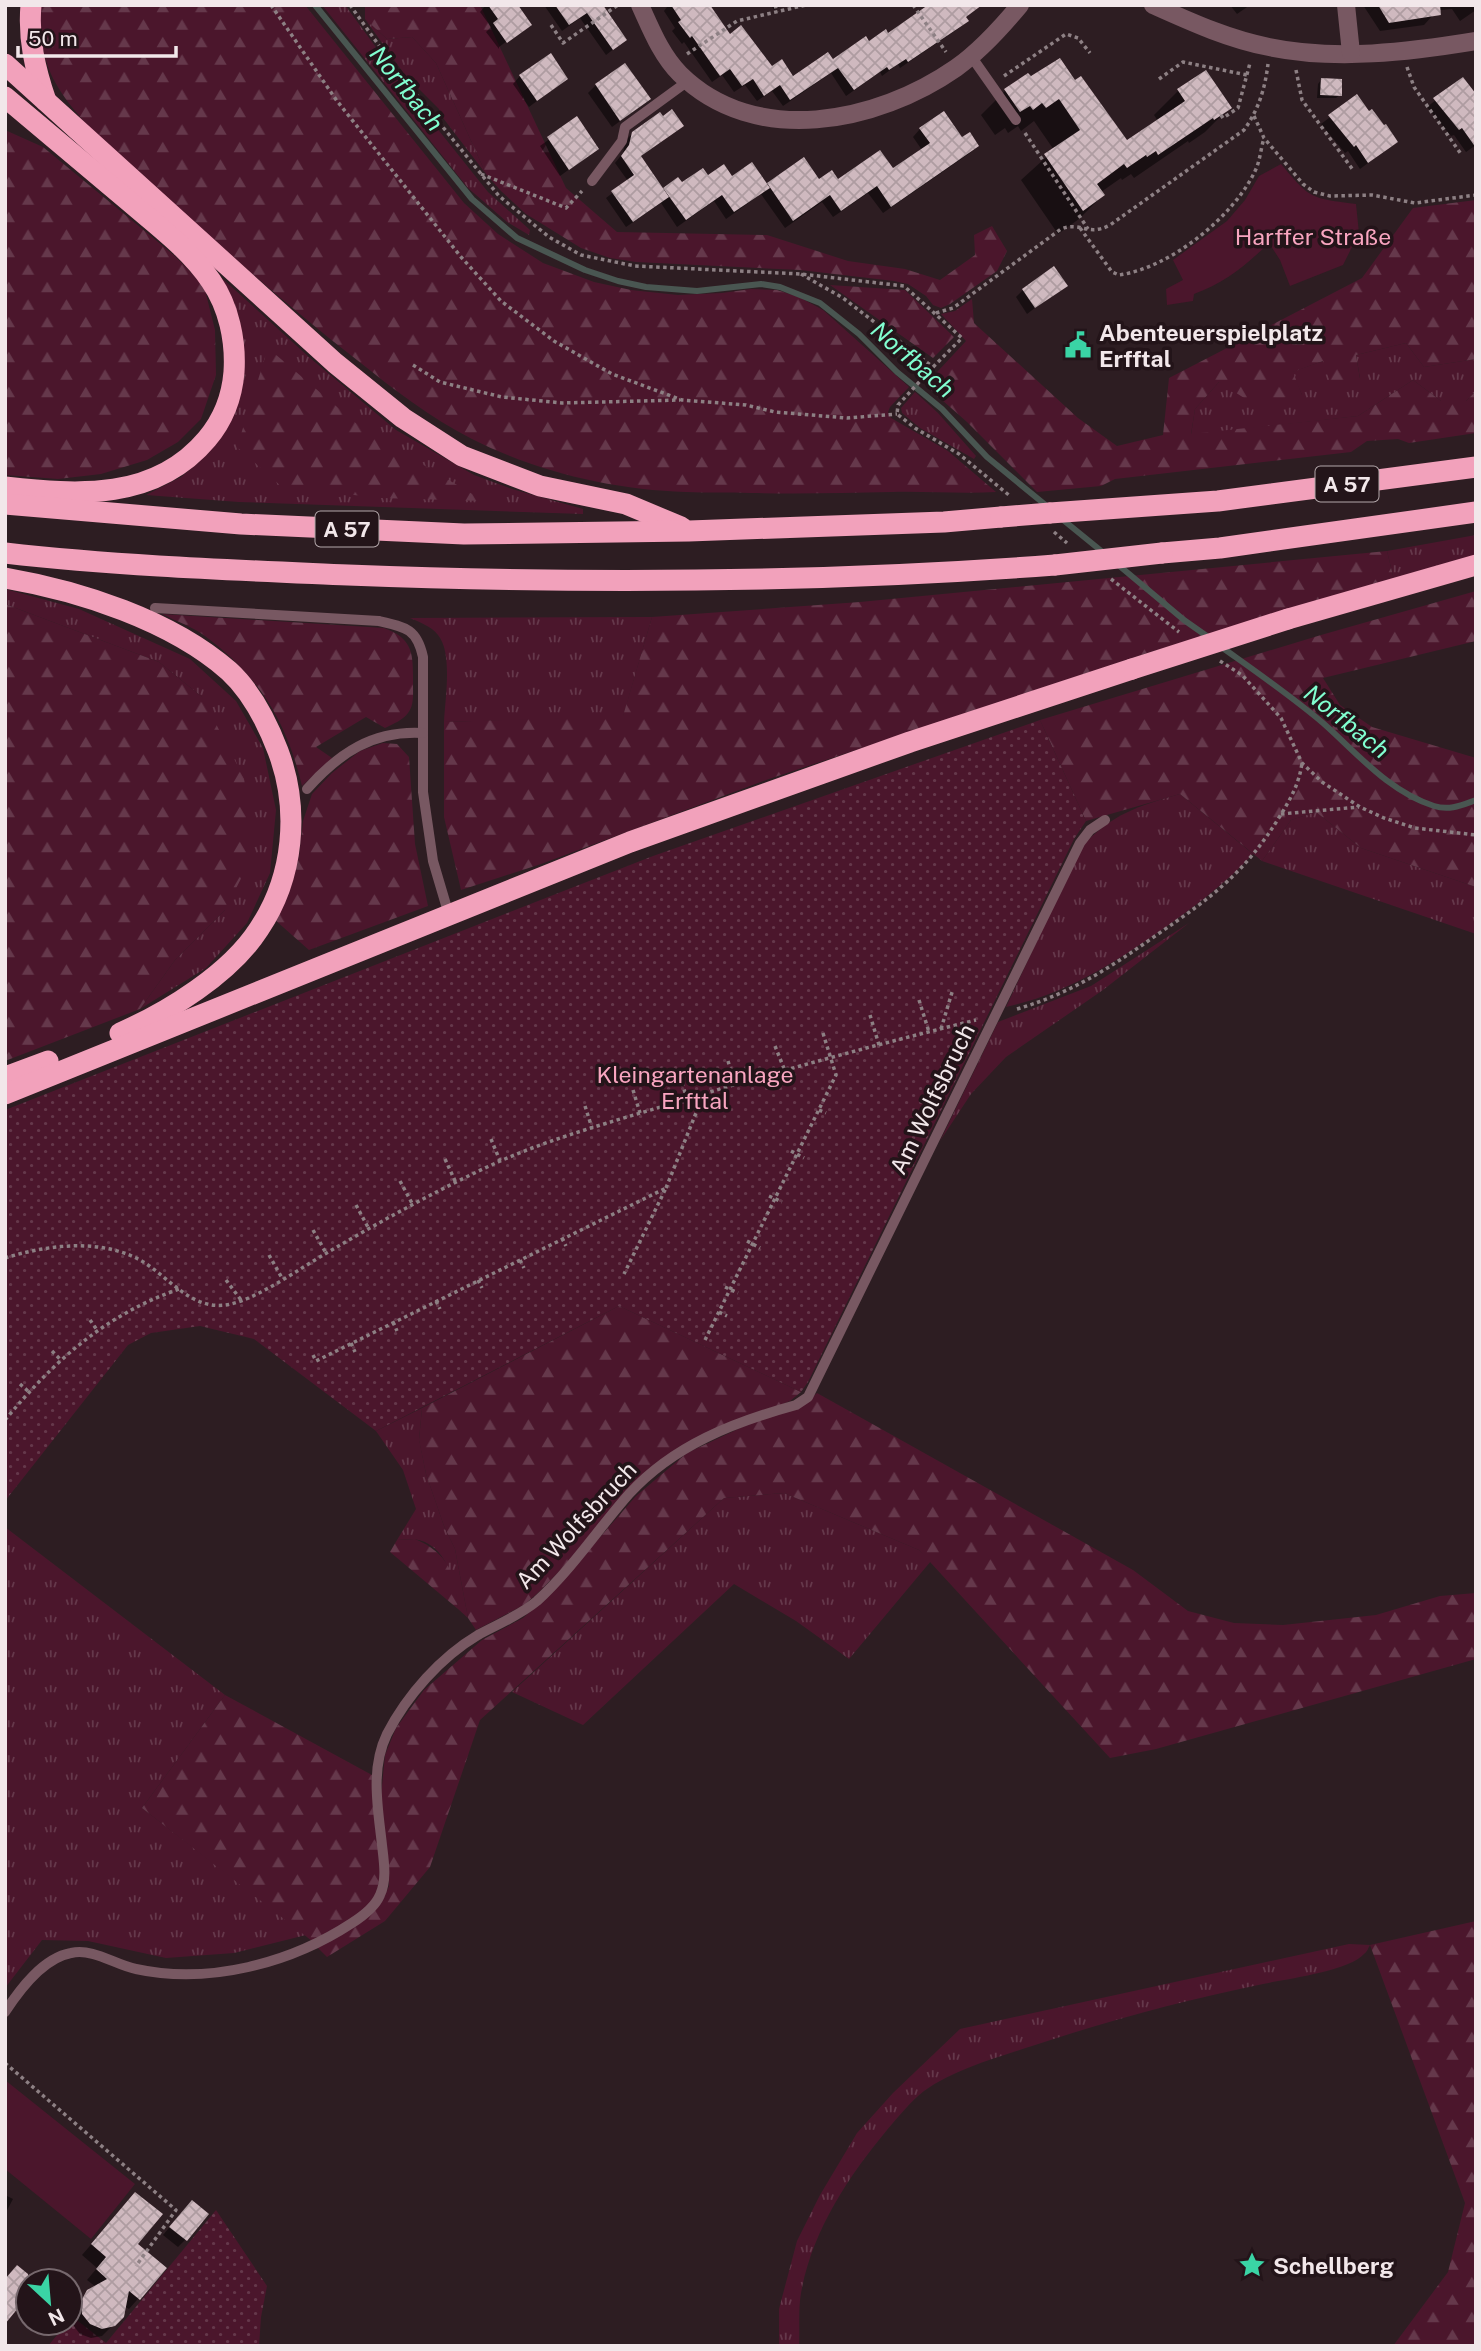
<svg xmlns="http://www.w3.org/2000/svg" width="1481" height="2351" font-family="'Public Sans',sans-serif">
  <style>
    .grass { fill: url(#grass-tufts) }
    .forest { fill: url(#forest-firs) }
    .park { fill: #4b162c }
    .garden { fill: url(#garden-dots) }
    .shadow { fill: #0007 }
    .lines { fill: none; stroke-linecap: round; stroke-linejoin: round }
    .stream { stroke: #495651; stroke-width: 6 }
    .building { fill: url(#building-cross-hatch) }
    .path { stroke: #8d8084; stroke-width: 3.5; stroke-dasharray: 3.5 3.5; stroke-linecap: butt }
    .service { stroke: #785862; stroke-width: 10 }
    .minor { stroke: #785862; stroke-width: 18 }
    .motorway { stroke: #f2a1bb; stroke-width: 21 }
    .motorway-bridge { stroke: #f2a1bb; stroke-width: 21 }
    .labels { text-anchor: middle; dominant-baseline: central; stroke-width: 7; stroke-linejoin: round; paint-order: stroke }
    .shield { fill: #231419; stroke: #b4a8ab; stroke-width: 2 }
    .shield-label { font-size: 21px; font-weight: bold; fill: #f2e7ea }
    .park-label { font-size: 23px; fill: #f9a5c0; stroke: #231419 }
    .poi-label { font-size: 23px; font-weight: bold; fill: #f2e7ea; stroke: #231419; text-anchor: start }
    .street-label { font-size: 23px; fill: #f2e7ea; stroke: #231419 }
    .water-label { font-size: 24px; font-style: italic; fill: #81fed0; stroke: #231419 }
  </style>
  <defs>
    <pattern id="grass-tufts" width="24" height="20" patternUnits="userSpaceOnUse" patternTransform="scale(1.75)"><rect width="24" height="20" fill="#4b162c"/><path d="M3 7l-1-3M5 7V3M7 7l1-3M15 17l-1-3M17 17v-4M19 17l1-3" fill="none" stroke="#65384b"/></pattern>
    <pattern id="forest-firs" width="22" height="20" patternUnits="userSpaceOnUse" patternTransform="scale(1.75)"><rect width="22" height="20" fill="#4b162c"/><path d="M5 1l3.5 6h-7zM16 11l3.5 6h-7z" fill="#65384b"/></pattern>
    <pattern id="garden-dots" width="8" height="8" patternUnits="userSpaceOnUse" patternTransform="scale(1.75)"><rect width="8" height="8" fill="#4b162c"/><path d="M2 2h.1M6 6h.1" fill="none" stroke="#65384b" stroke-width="1.8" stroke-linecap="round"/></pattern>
    <pattern id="building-cross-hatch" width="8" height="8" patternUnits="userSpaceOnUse" patternTransform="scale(1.75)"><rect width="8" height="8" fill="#cfb9bf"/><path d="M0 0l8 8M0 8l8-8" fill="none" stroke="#ae9ca1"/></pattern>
  </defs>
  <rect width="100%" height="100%" fill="#2d1d22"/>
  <!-- grass -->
  <g class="grass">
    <polygon points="322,5 345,5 416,102 488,192 530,230 529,235 507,222 468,188"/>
    <polygon points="365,19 387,39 412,37 436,63 486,174 440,114 439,109 405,75"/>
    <polygon points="204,262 310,358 396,430 474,475 512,489 583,509 583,514 239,502 146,495 181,477 200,461 215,444 240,383"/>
    <polygon points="1406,343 1424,367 1476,359 1476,391 1466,401 1441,401 1413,380 1358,416 1191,435 1195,409 1219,382 1302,395 1292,372 1323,361 1360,378 1356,355"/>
    <polygon points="915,392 938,413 976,456 974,459 920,428 902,413 901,408"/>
    <polygon points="1476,535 1476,557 1394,580 1387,551"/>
    <polygon points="5,589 79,609 190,659 236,701 263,748 276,810 270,873 247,923 206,968 140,1009 175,960 225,910 202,697 159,662 5,604"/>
    <path d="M652,617L623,717L444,722C445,699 453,653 438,635C431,626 419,622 410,618Z"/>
    <path d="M1180,794L1253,854C1228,881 1199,903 1170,924C1119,960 1069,993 1006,1007L1081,847C1112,814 1138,806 1180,794Z"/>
    <polygon points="1316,812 1361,848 1476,887 1476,934 1262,861 1291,820"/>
    <polygon points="1189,923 1103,990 1006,1057 971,1094 940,1141 998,1022 1091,986"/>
    <path d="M422,1408L419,1439L426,1474L444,1526L455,1549L468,1618L458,1609C456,1582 446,1543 414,1539C408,1539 402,1540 397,1540L416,1509L403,1470L376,1431Z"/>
    <polygon points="784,1493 919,1550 931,1561 849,1659 796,1621 734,1584 583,1725 512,1692 724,1498"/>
    <polygon points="5,1527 225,1695 142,1808 306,1935 234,1953 166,1958 88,1941 42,1940 5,1988"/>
    <path d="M1349,1944L1370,1945C1368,1948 1367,1952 1364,1954C1349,1971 1286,1979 1263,1984C1185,2000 1107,2021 1032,2046C996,2058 955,2069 924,2091C910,2102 899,2116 887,2130C848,2177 812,2231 801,2293C798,2310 800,2329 799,2346H779V2309L797,2241L820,2195L857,2133L893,2093L960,2029Z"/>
  </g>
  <!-- forest -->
  <g class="forest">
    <path d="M39,5H305L464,203L498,234L543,263L594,282L631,290L678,295L722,293L751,289L777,290L799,297L823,310L909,387L890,407L888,412L891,418L948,451L996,492C961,494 926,491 891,492C844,493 798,494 751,493C729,492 708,493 686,492C614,490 537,472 472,439C431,418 393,389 357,360C300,316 246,268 191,221C150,185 73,123 51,74C41,52 40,29 39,5Z"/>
    <polygon points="365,5 480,5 566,188 617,232 767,235 848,261 905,269 940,280 975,255 974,235 992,226 1007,251 997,271 950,304 941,308 933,305 926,296 908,284 894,281 800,270 636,262 610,258 581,248 526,214 501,191 486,174 436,63 412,37 387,39 365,19"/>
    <polygon points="5,130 43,147 175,256 204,286 215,330 216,375 201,419 178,442 147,460 101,474 58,479 5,475"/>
    <polygon points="1476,200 1476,359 1424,367 1406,343 1356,355 1360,379 1332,388 1323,361 1293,372 1302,395 1252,403 1219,382 1195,409 1191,434 1358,416 1413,380 1441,401 1466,401 1476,391 1476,433 1409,443 1398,439 1367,441 1351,452 1115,479 1101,486 1037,492 967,422 925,385 966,341 941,314 955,311 972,299 974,323 1078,418 1117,446 1163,435 1169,378 1362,278 1413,208"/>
    <polygon points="830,285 905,290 954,337 933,358"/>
    <polygon points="268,348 363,429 484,501 381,498 282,487 237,447"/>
    <polygon points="1387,551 1394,580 1147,653 766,780 541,864 461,890 444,817 444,722 623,716 652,617 860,602"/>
    <polygon points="1476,591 1476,641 1323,678 1340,705 1372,727 1476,758 1476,887 1361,848 1316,812 1291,820 1262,861 1180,794 1086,821 1040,720 1321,635"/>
    <polygon points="5,604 159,662 202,697 244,778 254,853 225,910 175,960 140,1009 5,1061"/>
    <path d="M162,614L384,628C415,639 413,656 413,686C413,694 414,706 408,713C403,720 393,724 385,728L366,717L316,747L332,758L302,786C287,722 259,676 205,636C193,627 176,621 162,614Z"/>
    <polygon points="383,743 397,744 409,757 415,844 428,906 309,950 275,920 283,906 299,856 303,821 312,794 332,773 360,751"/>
    <polygon points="619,1306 801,1392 790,1401 680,1447 540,1591 524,1605 476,1630 468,1618 455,1549 444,1526 426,1474 419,1440 422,1408"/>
    <polygon points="817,1393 1133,1570 1188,1611 1234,1623 1283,1625 1376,1615 1440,1596 1476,1593 1476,1659 1156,1749 1110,1758 919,1550 784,1493 724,1498 480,1720 430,1867 385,1921 327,1957 317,1947 382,1901 389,1886 381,1796 385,1755 396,1728 424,1690 482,1640 523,1618 552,1592 636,1496 687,1453 753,1422 805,1404"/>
    <path d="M415,1539C448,1553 456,1574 458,1609L390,1552L397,1540Z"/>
    <path d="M225,1695L372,1775C370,1811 394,1879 368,1907C357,1918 326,1933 312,1941L142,1808Z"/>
    <polygon points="1476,1921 1476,2346 1393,2346 1448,2272 1465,2203 1370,1945"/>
  </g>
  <!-- park -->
  <g class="park">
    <path d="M1281,164C1311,200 1311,198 1356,204L1359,233L1343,265L1290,286L1280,260L1269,243C1246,265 1225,283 1194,294L1193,301L1167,305L1166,289L1183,280L1173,260L1227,221L1245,200L1259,176Z"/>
    <polygon points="5,2080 135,2184 91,2239 5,2169"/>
  </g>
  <!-- garden -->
  <g class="garden">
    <polygon points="1040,720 1086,821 1074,839 808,1382 801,1392 619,1306 376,1431 254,1339 200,1326 151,1333 128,1345 5,1501 5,1110 653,856"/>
    <polygon points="216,2210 267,2286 261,2317 259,2346 48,2346 67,2323 70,2323 73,2317 106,2343"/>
  </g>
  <!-- shadow -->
  <g class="shadow">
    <polygon points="486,5 516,5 523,29 499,47 499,49 486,32 491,27 480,12"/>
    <polygon points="544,5 601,5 625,40 606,55 580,18 562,31"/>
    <polygon points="666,5 708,5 729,36 771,68 793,79 832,62 866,39 869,43 888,35 964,18 966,21 959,28 900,68 898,64 882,76 880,72 846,96 831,73 783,106 772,91 757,101 745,85 734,92 722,75 712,82 684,42 682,44 672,31 675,28 664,11 667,7"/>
    <polygon points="771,5 782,5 774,10"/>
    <polygon points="1230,5 1250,5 1237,14"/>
    <polygon points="1363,5 1476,5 1476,10 1460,21 1452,9 1432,11 1433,15 1424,25 1380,31"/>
    <polygon points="1205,73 1229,108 1205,132 1189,143 1188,141 1134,178 1131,174 1122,180 1121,178 1101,192 1103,195 1079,219 1058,234 1021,180 1054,150 1034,121 1021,131 1018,126 1008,133 1005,128 995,135 981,115 1005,91 1030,79 1075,82 1126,143 1158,121 1154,115 1178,91"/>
    <polygon points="520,76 566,79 529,107 513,84"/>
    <polygon points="1463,79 1476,145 1466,152 1454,135 1451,136 1427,107"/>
    <polygon points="1321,80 1340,95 1336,98 1317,98 1318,84"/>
    <polygon points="596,85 641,106 612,127 588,93"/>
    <polygon points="1357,97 1369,113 1396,142 1360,169 1348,151 1345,153 1321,124"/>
    <polygon points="577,119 597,149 560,176 540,146"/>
    <polygon points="920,129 977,145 970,153 883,213 868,193 833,217 822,202 785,228 761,194 726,219 714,201 677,227 661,203 626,227 606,198 628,181 615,163 623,153 626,140 633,133 639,157 663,190 678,180 681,185 708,177 732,179 766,186 803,160 818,182 838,181 892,170 922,150 913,137"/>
    <polygon points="1065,285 1027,314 1016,297 1023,290"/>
    <polygon points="135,2194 136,2244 165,2268 129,2309 124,2306 122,2316 102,2336 91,2338 80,2334 73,2325 72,2313 78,2302 96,2287 87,2280 97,2268 82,2255"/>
    <polygon points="5,2195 13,2199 5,2214"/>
    <polygon points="184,2210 185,2240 178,2247 163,2235"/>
  </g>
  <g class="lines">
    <!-- stream -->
    <g class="stream">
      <polyline points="315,5 472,199 517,238 585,270 618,281 646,287 697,291 761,284 780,287 820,303 859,334 897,372 942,409 987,457 1048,507"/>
      <polyline points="1062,519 1105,554"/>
      <polyline points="1116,563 1184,620 1211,639"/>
      <path d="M1220,646C1255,671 1290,695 1323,723C1357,753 1389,792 1434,806C1450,811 1462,805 1476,800"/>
    </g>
  </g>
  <!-- building -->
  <g class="building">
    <polygon points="488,5 518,5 532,25 507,43 493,23 498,19"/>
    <polygon points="555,5 603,5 627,40 613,50 587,13 569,25"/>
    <polygon points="671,5 710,5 730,34 741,25 772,66 782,59 793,76 828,52 835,62 833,59 866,36 869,41 886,29 888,33 928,5 982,5 966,17 969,21 908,62 906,59 889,70 887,67 854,90 838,68 790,100 780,85 764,96 753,79 742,86 730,69 720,76 692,36 690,38 678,22 681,20"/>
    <polygon points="1378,5 1440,5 1441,15 1389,23"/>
    <polygon points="551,53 568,79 537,101 519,75"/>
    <polygon points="1060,58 1075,80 1081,76 1127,140 1185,101 1177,89 1206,70 1232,108 1214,120 1213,118 1158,155 1156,151 1147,157 1146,155 1127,168 1124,164 1097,184 1105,195 1083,211 1044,154 1080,130 1059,99 1046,108 1042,103 1033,110 1030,106 1020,112 1004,89 1028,73 1031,76"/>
    <polygon points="625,63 651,99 620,121 595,84"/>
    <polygon points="1463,77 1476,94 1476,148 1462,128 1459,130 1433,98"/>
    <polygon points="1321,78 1342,79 1342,96 1320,95"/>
    <polygon points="1357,94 1369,111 1372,109 1384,125 1386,124 1398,142 1368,163 1356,145 1354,147 1328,115"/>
    <polygon points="672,109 684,126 641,156 669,197 633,222 611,191 634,175 621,156 629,145 632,132 660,112 663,116"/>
    <polygon points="944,111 962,137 970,132 979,146 891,207 877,186 841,211 830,195 793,221 767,183 804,157 819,179 832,170 838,179 880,150 893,168 930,143 919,128"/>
    <polygon points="577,116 599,149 569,170 547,137"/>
    <polygon points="752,162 770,188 734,212 722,195 686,220 663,188 678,177 682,182 703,168 708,175 724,164 732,176"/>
    <polygon points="1054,266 1068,286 1035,308 1022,289"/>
    <polygon points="135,2192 163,2214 138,2244 167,2268 140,2300 129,2291 124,2317 115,2326 102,2329 90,2324 82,2314 81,2301 87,2290 107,2279 96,2269 106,2257 91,2244"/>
    <polygon points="192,2200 209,2214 187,2241 169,2227"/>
    <polygon points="17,2265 28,2274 28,2296 5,2324 5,2279"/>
  </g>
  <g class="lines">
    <!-- path -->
    <g class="path">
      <polyline points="271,5 337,101 461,257 501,301 554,341 612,374 682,400 746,405 775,412 847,418 897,414"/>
      <polyline points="350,5 398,72 499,196 549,237 581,255 635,266 801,274 904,286 962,338 933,367"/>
      <polyline points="775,5 777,12"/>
      <polyline points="913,5 946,52"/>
      <polyline points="551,25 563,43 618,5"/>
      <polyline points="687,54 737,21 806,5"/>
      <polyline points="1407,67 1414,87 1461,154"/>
      <polyline points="1296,70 1302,100 1353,170"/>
      <polyline points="1004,76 1066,34 1078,38 1090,53"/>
      <polyline points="1159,79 1183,62 1247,75"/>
      <polyline points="1221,115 1223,118 1238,108 1250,63"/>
      <polyline points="1254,116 1264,138 1303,184 1314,192 1330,196 1372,195 1415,203 1476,195"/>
      <polyline points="1025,133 1088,229"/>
      <polyline points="481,174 566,208 582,191"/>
      <path d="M1080,228L1112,272L1119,275C1170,268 1235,216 1256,169C1260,160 1261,148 1264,138"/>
      <polyline points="801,274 843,298 933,367 898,405 897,414 915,428 959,454 1010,496"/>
      <path d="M936,313L953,308L1061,229C1080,221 1088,237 1110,225L1244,130C1259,109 1265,88 1268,64"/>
      <polyline points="413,365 440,382 502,397 562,403 680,400"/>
      <polyline points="1054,532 1067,543"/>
      <polyline points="1111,579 1179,632"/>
      <polyline points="1220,661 1242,675 1281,718 1302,763 1322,782 1360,807 1384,818 1415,828 1476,835"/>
      <polyline points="1281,814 1359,807"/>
      <polyline points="919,1000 929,1032"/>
      <path d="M1017,1009C1072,993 1111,967 1158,934C1212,897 1245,873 1280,816C1291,798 1299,784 1302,763"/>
      <polyline points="870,1015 879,1045"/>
      <polyline points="941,1029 953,989"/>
      <polyline points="775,1046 785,1071"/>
      <polyline points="728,1061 735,1085"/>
      <polyline points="680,1076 687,1099"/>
      <polyline points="633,1090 640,1113"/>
      <polyline points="585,1106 592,1128"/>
      <polyline points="819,1110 826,1113"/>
      <polyline points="491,1139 500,1161"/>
      <polyline points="791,1151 804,1158"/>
      <polyline points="445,1159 456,1183"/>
      <polyline points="400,1181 413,1205"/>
      <polyline points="666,1188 704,1093"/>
      <polyline points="769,1196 782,1202"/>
      <polyline points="356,1205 369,1229"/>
      <polyline points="313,1230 326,1253"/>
      <polyline points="562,1238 566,1246"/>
      <polyline points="747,1241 760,1248"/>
      <polyline points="269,1255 282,1278"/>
      <path d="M5,1258C47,1245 99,1238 140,1260C170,1277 192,1313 231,1304C260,1297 299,1269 325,1254C381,1221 439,1189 498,1162C552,1138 608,1123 664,1106C767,1074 871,1046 976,1020"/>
      <polyline points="520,1260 524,1268"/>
      <polyline points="226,1280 241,1300"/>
      <polyline points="478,1280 482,1288"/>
      <polyline points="725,1287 738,1293"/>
      <polyline points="436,1301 440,1309"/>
      <polyline points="719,1312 727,1316"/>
      <polyline points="90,1320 97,1330"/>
      <polyline points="393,1322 397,1331"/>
      <polyline points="705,1340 836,1075 822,1030"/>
      <polyline points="351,1343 355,1352"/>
      <polyline points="52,1351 61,1360"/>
      <polyline points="313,1355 316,1361 666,1188 624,1274"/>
      <polyline points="20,1384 29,1392"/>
      <path d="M5,1420C55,1360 105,1315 179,1289"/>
      <polyline points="5,2063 176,2210 136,2266"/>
    </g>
    <!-- service -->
    <g class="service">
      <polyline points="971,56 1016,120"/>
      <polyline points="592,181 622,141 625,127 688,81"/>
      <path d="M155,608L379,621C406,627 417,629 423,657V792L433,861L449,915"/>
      <path d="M307,789C339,753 373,730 423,733"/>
      <path d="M5,2012C20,1989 43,1958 71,1953C94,1948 115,1965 136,1969C209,1985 291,1963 352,1923C363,1916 375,1907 380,1895C387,1880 384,1862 382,1845C378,1808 370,1769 387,1734C407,1695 441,1657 478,1635C498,1624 519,1616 537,1601C572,1569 598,1529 629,1494C674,1445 734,1422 796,1405L808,1397L1080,843L1090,830L1105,820"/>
    </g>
    <!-- minor -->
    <g class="minor">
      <path d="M640,5C651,29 661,55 680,74C755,148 877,123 956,68C980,51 1001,28 1020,5"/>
      <path d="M1153,5C1191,22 1228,39 1269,47C1336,61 1409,52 1476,41"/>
      <polyline points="1346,5 1351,53"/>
    </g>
    <!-- motorway -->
    <g class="motorway">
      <path d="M31,5C28,39 35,69 46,101"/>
      <polyline points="5,64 335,363 403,418 462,456 540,486 626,504 681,527"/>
      <path d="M5,97C47,132 89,168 131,203C159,227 190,250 211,281C229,307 236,341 234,372C232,397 223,420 207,439C155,501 78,495 5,487"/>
      <polyline points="5,504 241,524 464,534 689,531 944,522 1001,517"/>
      <polyline points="1050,513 1218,501 1476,467"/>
      <path d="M5,553C119,566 234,570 348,575C584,584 820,583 1055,565"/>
      <polyline points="1162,553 1220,548 1476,512"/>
      <path d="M5,578C80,591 171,620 229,671C252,692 267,722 278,751C300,809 294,877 259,929C230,974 168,1012 120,1033"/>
      <polyline points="1288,619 1476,565"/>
      <polyline points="5,1077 48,1061"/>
      <polyline points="5,1094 630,842 910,742 1132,669"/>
    </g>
    <!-- motorway-bridge -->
    <g class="motorway-bridge">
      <polyline points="1001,517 1050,513"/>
      <polyline points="1055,565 1162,553"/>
      <polyline points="1132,669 1288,619"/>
    </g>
  </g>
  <!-- icons -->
  <defs>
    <g id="civic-bare" transform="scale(2.1)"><path d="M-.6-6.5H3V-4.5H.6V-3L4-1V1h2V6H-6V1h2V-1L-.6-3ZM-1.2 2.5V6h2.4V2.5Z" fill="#3ad4a5" stroke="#231419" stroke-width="2.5" paint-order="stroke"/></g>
    <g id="sight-bare" transform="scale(2.1)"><path d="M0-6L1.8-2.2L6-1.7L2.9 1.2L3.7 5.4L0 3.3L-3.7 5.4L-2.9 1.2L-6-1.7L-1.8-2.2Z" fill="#3ad4a5" stroke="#231419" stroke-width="2.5" paint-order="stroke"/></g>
  </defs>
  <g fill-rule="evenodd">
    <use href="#civic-bare" x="1078" y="345"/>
    <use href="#sight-bare" x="1252" y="2265"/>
  </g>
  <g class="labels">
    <!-- shield labels -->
    <g class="shield">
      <rect x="1315.5" y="466.5" width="63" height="35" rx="5"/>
      <rect x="315.5" y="511.5" width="63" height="35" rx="5"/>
    </g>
    <g class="shield-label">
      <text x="1347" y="484">A 57</text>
      <text x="347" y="529">A 57</text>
    </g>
    <!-- park labels -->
    <g class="park-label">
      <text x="1313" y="236">Harffer Straße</text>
      <text x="695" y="1074">Kleingartenanlage<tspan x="695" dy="26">Erfttal</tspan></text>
    </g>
    <!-- poi labels -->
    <g class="poi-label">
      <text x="1099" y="332">Abenteuerspielplatz<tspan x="1099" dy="26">Erfftal</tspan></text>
      <text x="1273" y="2265">Schellberg</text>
    </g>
    <!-- street labels -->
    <g class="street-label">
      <text transform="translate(932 1099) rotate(-64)">Am Wolfsbruch</text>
      <text transform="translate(576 1525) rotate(-47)">Am Wolfsbruch</text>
    </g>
    <!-- water labels -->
    <g class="water-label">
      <text transform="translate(407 88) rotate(51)">Norfbach</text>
      <text transform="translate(913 359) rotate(41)">Norfbach</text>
      <text transform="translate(1347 721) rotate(39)">Norfbach</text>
    </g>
  </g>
  <!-- border -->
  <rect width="1481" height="2351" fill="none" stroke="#f2e7ea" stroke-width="14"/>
  <!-- north arrow -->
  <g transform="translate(49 2302) rotate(154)"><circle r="33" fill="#231419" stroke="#76686d" stroke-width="2"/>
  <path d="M0-5L12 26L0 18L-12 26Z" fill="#3ad4a5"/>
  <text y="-10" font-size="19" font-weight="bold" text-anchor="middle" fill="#f2e7ea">N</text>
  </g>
  <!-- scale -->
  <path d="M18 46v10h158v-10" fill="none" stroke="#f2e7ea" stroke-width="3.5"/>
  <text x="28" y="46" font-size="21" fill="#f2e7ea" stroke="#231419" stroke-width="5" paint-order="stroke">50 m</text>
</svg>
